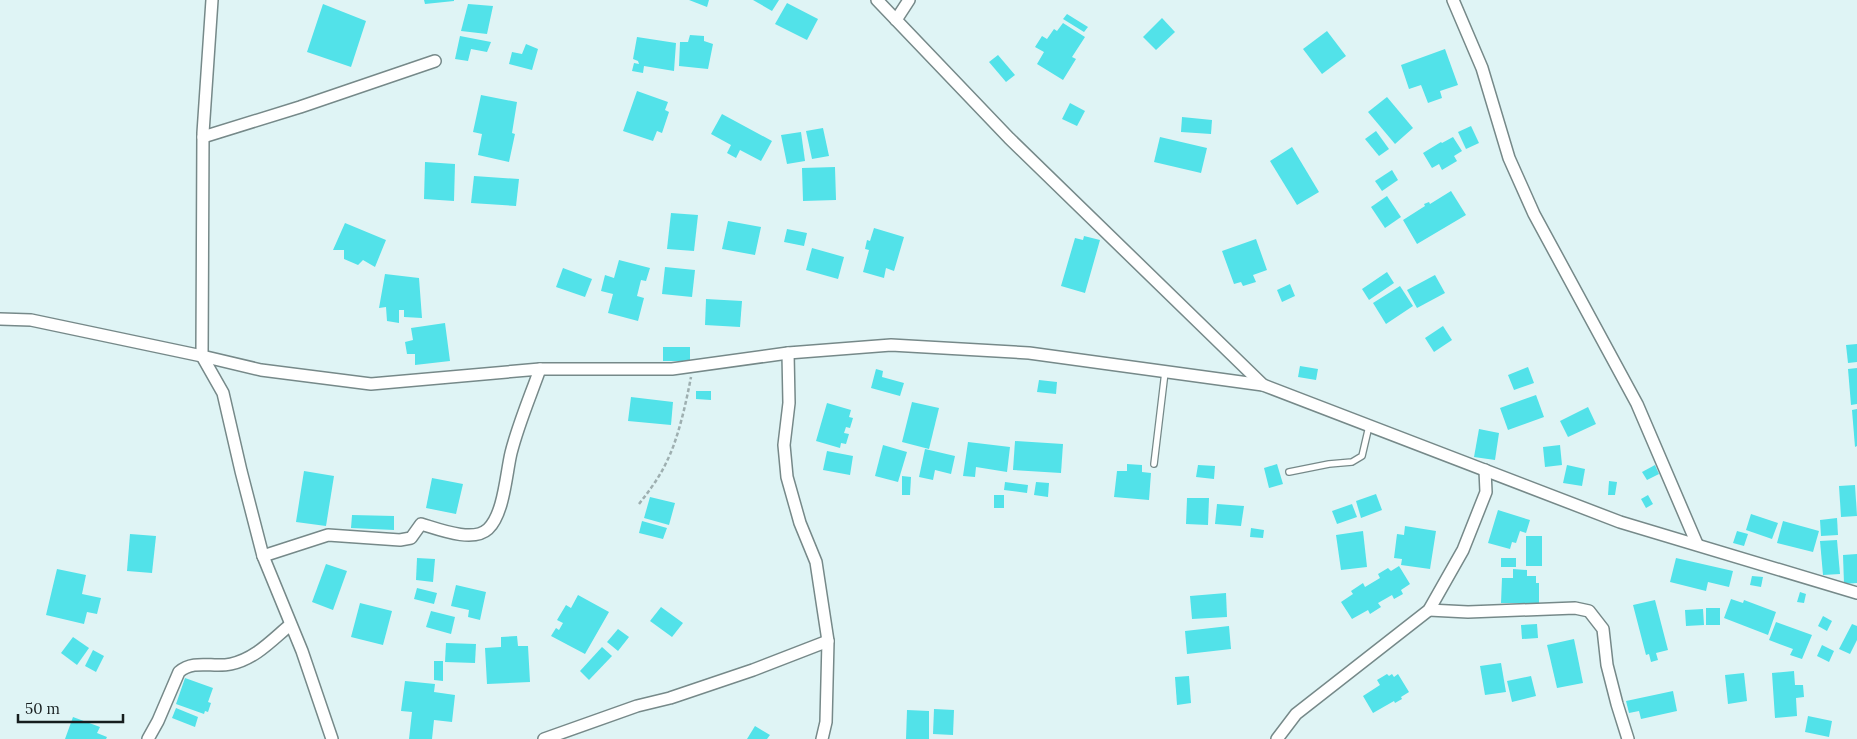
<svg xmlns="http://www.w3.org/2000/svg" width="1857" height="739" font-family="Lora,serif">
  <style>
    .building { fill: #52e2e9 }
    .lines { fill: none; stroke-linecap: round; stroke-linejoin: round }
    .service-casing { stroke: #768989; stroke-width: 8 }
    .minor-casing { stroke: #768989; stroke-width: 14 }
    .path { stroke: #9eafb0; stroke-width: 2.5; stroke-dasharray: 4 2.5; stroke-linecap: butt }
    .service { stroke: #fff; stroke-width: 5.5 }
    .minor { stroke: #fff; stroke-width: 11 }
  </style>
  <rect width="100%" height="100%" fill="#dff4f5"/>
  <!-- building -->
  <g class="building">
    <polygon points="424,0 454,0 454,1 425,4"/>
    <polygon points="689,0 709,0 707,7"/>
    <polygon points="753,0 779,0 772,11"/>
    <polygon points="787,3 818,19 807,40 775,24"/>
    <polygon points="323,4 366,21 351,67 307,52"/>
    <polygon points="468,4 493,6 487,34 461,31"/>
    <polygon points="1067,14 1088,27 1084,32 1063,19"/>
    <polygon points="1162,18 1175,32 1156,50 1143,37"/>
    <polygon points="1063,23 1085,37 1072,57 1076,59 1063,80 1037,64 1044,52 1035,47 1042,36 1047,39 1054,29 1057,31"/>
    <polygon points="1327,31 1346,56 1322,74 1303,49"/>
    <polygon points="690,35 704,36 704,41 713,44 708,69 679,66 680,42 688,42"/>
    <polygon points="460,36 491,42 487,52 471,49 468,61 455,59"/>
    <polygon points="637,37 676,43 674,71 644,66 643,73 632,71 634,63 639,64 638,61 633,59"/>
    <polygon points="526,44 538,49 532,70 509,64 512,52 522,54"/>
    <polygon points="1445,49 1458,85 1440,91 1442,98 1428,103 1421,85 1409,89 1401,65"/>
    <polygon points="998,55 1015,75 1006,82 989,62"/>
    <polygon points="637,91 668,102 665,110 669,112 662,133 657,131 653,141 623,131"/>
    <polygon points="481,95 517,102 512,133 515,134 509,162 478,155 482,134 473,132"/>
    <polygon points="1387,97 1413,128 1395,144 1368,112"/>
    <polygon points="1070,103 1085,111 1077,126 1062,119"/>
    <polygon points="722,114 772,141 761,161 740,150 736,158 727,153 731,145 711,134"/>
    <polygon points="1182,117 1212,120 1211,134 1181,132"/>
    <polygon points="1471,126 1479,143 1466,149 1458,132"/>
    <polygon points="823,128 829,156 812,159 806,131"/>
    <polygon points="1376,131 1389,149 1379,156 1365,139"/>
    <polygon points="801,132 805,161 787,164 781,135"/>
    <polygon points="1160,137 1207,148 1201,173 1154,162"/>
    <polygon points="1453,137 1462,151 1454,156 1457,161 1442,170 1439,164 1432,168 1423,153 1441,142 1442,143"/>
    <polygon points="1292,147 1319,192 1297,205 1270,161"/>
    <polygon points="425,162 455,164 454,201 424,199"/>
    <polygon points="835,167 836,200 803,201 802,168"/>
    <polygon points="1392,170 1398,180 1382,191 1375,181"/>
    <polygon points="474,176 519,179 516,206 471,203"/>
    <polygon points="1451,191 1466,215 1417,244 1403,220 1425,206 1424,204 1429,202 1430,204"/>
    <polygon points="1387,196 1401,217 1385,228 1371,207"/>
    <polygon points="671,213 698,215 694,251 667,249"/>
    <polygon points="728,221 761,227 755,255 722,249"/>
    <polygon points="345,223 386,240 375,267 363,260 358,265 344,259 344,250 333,250"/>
    <polygon points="874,228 904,237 894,271 886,268 884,278 863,272 869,250 865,249 867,240 870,241"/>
    <polygon points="787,229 807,233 804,246 784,242"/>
    <polygon points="1084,236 1100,240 1085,293 1061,286 1075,238 1083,240"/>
    <polygon points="1256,239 1267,270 1253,275 1256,282 1243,286 1241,282 1234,284 1222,251"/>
    <polygon points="812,248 844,257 838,279 806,270"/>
    <polygon points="619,260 650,268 646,281 641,280 637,296 644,298 638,321 608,313 613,294 601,291 605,275 614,278"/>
    <polygon points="665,267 695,270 692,297 662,294"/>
    <polygon points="563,268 592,279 585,297 556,287"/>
    <polygon points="1387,272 1394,283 1369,300 1362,289"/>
    <polygon points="385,274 419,278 422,318 404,317 404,310 399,310 399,323 387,321 386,307 379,308"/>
    <polygon points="1435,275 1445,293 1417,308 1407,290"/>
    <polygon points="1290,284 1295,296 1282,302 1277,290"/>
    <polygon points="1400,286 1413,306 1386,324 1373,303"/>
    <polygon points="706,299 742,301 740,327 705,325"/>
    <polygon points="445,323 450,361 415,365 415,354 407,354 405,342 413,340 411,328"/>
    <polygon points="1443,326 1452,340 1434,352 1425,338"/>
    <polygon points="1857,344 1857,362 1848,363 1846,345"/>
    <rect x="663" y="347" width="27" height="14"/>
    <polygon points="1300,366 1318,369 1316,380 1298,377"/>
    <polygon points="1528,367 1534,383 1514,390 1508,375"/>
    <polygon points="1857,368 1857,404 1851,405 1848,369"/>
    <polygon points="876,369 883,371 882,377 904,383 900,396 871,388"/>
    <polygon points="1039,380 1057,382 1056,394 1037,392"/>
    <polygon points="696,391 711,391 711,400 696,399"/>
    <polygon points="1536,395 1544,417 1508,430 1500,408"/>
    <polygon points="631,397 673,402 671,425 628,421"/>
    <polygon points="912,402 939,408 929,449 902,442"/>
    <polygon points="827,403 851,410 849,417 853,418 850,428 846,427 844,433 849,434 846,444 841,443 840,448 816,441"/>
    <polygon points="1588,407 1596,424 1568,437 1560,421"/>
    <polygon points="1857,409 1857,446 1855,447 1852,410"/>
    <polygon points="1479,429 1499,433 1495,460 1474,457"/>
    <polygon points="1015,441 1063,444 1061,473 1013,470"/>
    <polygon points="968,442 1010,447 1007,472 976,467 975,477 963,476"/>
    <polygon points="883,445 907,452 898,482 875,476"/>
    <polygon points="1560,445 1562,465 1545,467 1543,447"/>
    <polygon points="925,449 955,456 951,474 935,470 933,480 919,477"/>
    <polygon points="827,451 853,456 850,475 823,470"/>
    <polygon points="1127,464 1142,465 1142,472 1151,473 1149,500 1114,497 1117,471 1127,471"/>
    <polygon points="1277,464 1283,484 1269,488 1264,468"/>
    <polygon points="1198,465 1215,466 1214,479 1196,477"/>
    <polygon points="1567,465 1585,469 1582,486 1563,483"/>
    <polygon points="1655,465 1659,474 1647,480 1642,472"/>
    <polygon points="304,471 334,476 326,526 296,522"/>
    <polygon points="902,476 911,477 910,495 902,495"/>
    <polygon points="432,478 463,484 456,514 426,508"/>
    <polygon points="1609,481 1617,482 1615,495 1608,495"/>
    <polygon points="1005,482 1028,485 1027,493 1004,490"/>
    <polygon points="1036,482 1049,483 1048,497 1034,495"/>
    <polygon points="1855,485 1857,516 1841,517 1839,486"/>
    <polygon points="1376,494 1382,510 1361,518 1356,501"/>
    <rect x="994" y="495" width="10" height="13"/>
    <polygon points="1648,495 1653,504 1646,508 1641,499"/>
    <polygon points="650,497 675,503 669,525 644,518"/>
    <polygon points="1187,498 1209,498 1208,525 1186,524"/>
    <polygon points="1217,504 1244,506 1241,526 1215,524"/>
    <polygon points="1352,504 1357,517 1337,524 1332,511"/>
    <polygon points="1498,510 1530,520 1526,533 1520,531 1516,543 1512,542 1510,549 1488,543"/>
    <polygon points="1751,514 1778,523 1772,539 1746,530"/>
    <polygon points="352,515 394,516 394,530 351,528"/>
    <polygon points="1837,518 1838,535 1821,536 1820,520"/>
    <polygon points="642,521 667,528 663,539 639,533"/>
    <polygon points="1783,521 1819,531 1813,552 1777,543"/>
    <polygon points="1405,526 1436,531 1430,569 1401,565 1402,559 1394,558 1397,534 1404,535"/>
    <polygon points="1251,528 1264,530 1263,538 1250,537"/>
    <polygon points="1363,531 1367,567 1341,570 1336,535"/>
    <polygon points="1737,531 1748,534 1744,546 1733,543"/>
    <polygon points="130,534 156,536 152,573 127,571"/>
    <rect x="1526" y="536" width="16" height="30"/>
    <polygon points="1837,540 1840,574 1823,575 1820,541"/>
    <polygon points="1857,554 1857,583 1844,584 1843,555"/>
    <polygon points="417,558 435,559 433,582 416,580"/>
    <rect x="1501" y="558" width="15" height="9"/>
    <polygon points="1676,558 1733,571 1729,587 1708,582 1706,591 1670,582"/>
    <polygon points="326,564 347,571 333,610 312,602"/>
    <polygon points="1399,566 1410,584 1401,590 1403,594 1394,599 1392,595 1378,603 1381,607 1370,614 1368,610 1352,619 1341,602 1353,594 1351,591 1363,583 1365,587 1380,578 1378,574 1388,568 1391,571"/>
    <polygon points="57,569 86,575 82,594 101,598 97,614 87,612 84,624 46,615"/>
    <polygon points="1513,569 1527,570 1527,576 1536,576 1536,583 1539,583 1539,603 1501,603 1502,578 1513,578"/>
    <polygon points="1752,576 1763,577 1761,587 1750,585"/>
    <polygon points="456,585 486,592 480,620 468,617 469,610 451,606"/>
    <polygon points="417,588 437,593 434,604 414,599"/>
    <polygon points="1800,592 1806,594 1804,603 1797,602"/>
    <polygon points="1226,593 1227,617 1192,619 1190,596"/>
    <polygon points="578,595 609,612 585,654 551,636 556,628 559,630 563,623 557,620 566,605 571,608"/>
    <polygon points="1731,599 1743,603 1744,600 1776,612 1768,635 1724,618"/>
    <polygon points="1655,600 1668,650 1656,653 1658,660 1651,662 1649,654 1646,655 1633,605"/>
    <polygon points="360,603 392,611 383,645 351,637"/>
    <polygon points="661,607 683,623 672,637 650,621"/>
    <rect x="1706" y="608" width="14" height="17"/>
    <polygon points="1703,609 1704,625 1686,626 1685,610"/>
    <polygon points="431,611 455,617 451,634 426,627"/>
    <polygon points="1823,616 1832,621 1827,631 1818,626"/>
    <polygon points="1776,622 1812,635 1802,659 1790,655 1793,649 1769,640"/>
    <polygon points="1537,624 1538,638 1522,639 1521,625"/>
    <polygon points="1852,624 1857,626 1857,640 1850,654 1839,649"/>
    <polygon points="1229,626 1231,649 1187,654 1185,631"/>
    <polygon points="618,629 629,637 618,651 607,642"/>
    <polygon points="517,636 518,646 528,646 530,682 487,684 485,648 501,647 501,637"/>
    <polygon points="73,637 89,648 77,665 61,653"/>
    <polygon points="1574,639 1583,683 1557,688 1547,645"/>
    <polygon points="446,643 476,644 475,663 445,662"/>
    <polygon points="1822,645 1834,651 1829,662 1817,656"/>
    <polygon points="602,647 612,656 589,680 580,671"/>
    <polygon points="93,650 104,656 96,672 85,666"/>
    <polygon points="434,661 443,661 443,681 434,680"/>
    <polygon points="1501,663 1506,692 1485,695 1480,666"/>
    <polygon points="1794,671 1795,685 1803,685 1804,697 1796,698 1797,716 1775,718 1772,673"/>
    <polygon points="1744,673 1747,701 1728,704 1725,675"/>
    <polygon points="1387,674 1389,676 1392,674 1394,677 1398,674 1409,692 1401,697 1402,699 1395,703 1394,701 1373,713 1363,696 1380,685 1377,680"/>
    <polygon points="1189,676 1191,703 1177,705 1175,677"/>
    <polygon points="1531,676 1536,696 1512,702 1507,681"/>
    <polygon points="185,678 213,688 208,702 211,703 208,712 205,711 204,714 176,704"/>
    <polygon points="405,681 435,684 434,692 455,695 452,722 434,720 432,739 409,739 412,712 401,711"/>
    <polygon points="1673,691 1677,711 1641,719 1639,711 1629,713 1626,701"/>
    <polygon points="176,708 198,717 195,727 172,718"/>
    <polygon points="934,709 954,710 953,735 933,734"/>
    <polygon points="907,710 929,711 929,739 906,739"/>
    <polygon points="1808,716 1832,721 1829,737 1805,732"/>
    <polygon points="73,717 100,727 97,733 107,737 106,739 65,739"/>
    <polygon points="755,726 770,735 767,739 747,739"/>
  </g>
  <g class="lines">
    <!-- service casing -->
    <g class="service-casing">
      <g id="service">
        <polyline points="1154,464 1165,372"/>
        <polyline points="1289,472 1329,464 1352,462 1362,456 1369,426"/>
      </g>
    </g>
    <!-- minor casing -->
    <g class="minor-casing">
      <g id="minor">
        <polyline points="212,0 203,133 202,356 223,393 241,471 263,556 302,651 332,739"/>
        <polyline points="877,0 1009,138 1263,385"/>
        <polyline points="1453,0 1482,68 1509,158 1534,214 1637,404 1697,544"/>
        <polyline points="896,20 909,0"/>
        <polyline points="203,137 300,107 435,61"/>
        <polyline points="0,319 31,320 202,356 261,370 371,384 540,369 672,369 788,353 891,345 1029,353 1263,385 1620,522 1857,593"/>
        <polyline points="788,353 789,403 784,445 787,477 800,523 816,562 828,641 826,722 822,739"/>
        <path d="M263,556L328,535L400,540L411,538L421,524C438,529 473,543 488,529C504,514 506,474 511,453C518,425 530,397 540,369"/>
        <polyline points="1429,610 1468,612 1575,608 1589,611 1603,629 1607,665 1617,704 1628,739"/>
        <path d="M148,739L158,721L179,672C194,659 213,668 231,664C255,659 272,640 290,625"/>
        <polyline points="544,739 637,706 670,698 753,670 828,641"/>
        <polyline points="1277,739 1296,714 1429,610 1463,550 1486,492 1485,470"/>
      </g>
    </g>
    <!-- path -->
    <path class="path" d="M639,504C649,491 659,478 666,463C678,440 686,403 691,377"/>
    <!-- service -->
    <use href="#service" class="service"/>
    <!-- minor -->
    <use href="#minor" class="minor"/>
  </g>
  <!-- scale -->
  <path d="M18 714v8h105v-8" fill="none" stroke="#161d1e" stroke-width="2.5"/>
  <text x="25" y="714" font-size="15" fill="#161d1e" stroke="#dff4f5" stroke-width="4" paint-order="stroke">50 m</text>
</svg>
